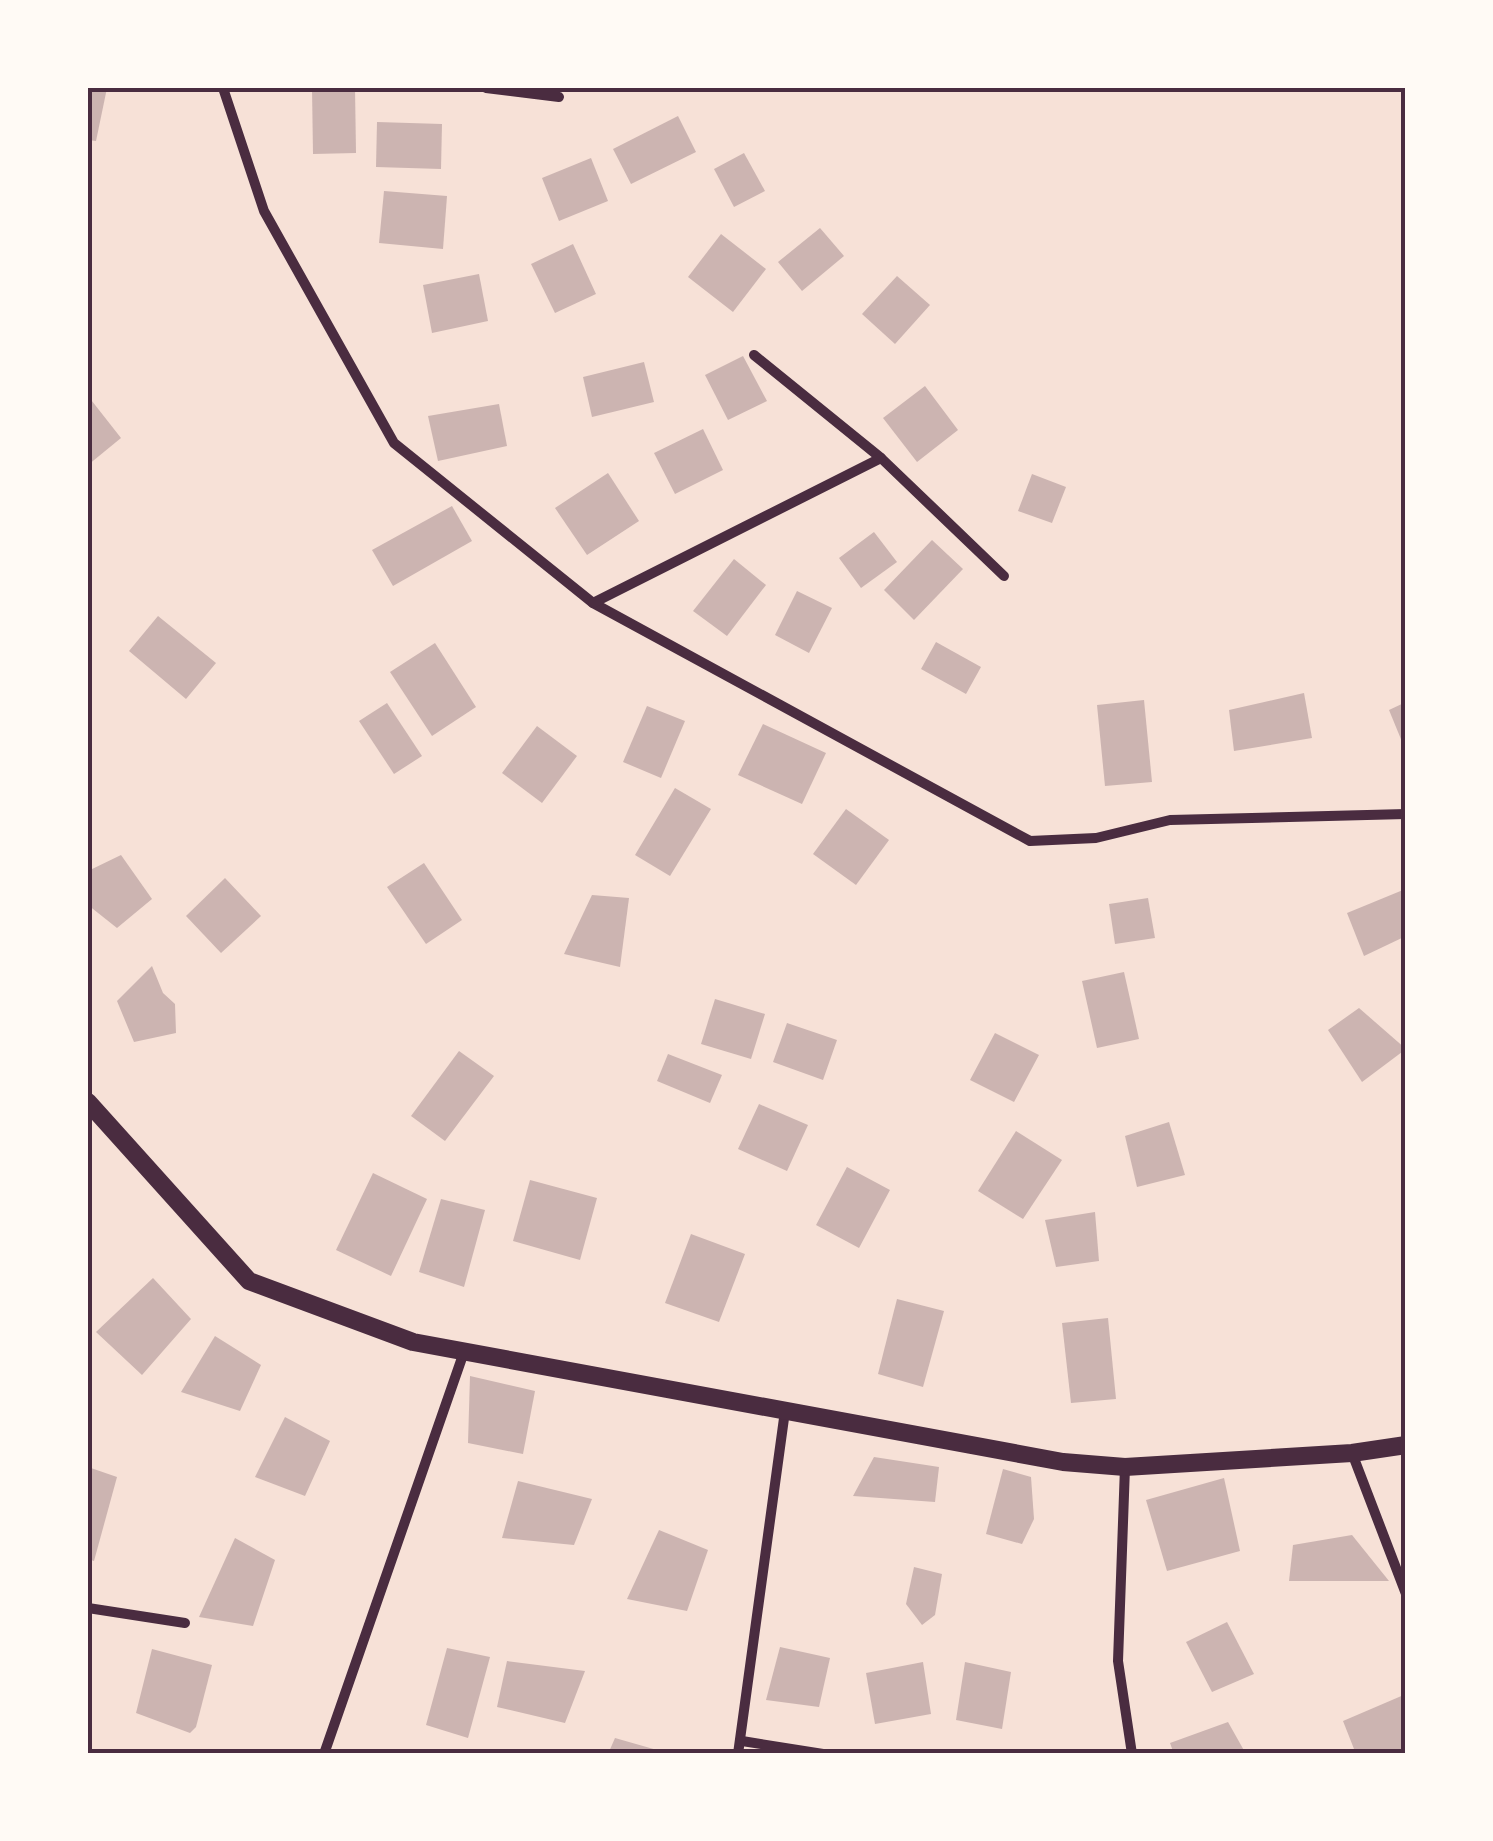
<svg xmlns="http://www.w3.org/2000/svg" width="1493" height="1841" font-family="'PT Sans',sans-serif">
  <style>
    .building { fill: #ccb4b1 }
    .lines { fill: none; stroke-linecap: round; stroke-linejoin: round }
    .minor { stroke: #4a2c40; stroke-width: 10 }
    .tertiary { stroke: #4a2c40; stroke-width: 18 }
    .neatline { fill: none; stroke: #4a2c40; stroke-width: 4 }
  </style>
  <rect width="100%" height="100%" fill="#f7e1d7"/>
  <!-- building -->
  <g class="building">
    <polygon points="88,88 107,88 96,141 88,140"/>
    <polygon points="312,88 355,88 356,153 313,154"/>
    <polygon points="678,116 696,152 631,184 613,149"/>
    <polygon points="377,122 442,124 441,169 376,167"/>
    <polygon points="744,153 765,191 734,207 714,169"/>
    <polygon points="591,158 608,201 559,221 542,178"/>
    <polygon points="384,191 447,196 443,249 379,243"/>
    <polygon points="820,228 844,256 802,291 778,262"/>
    <polygon points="721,234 766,269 733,312 688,277"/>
    <polygon points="573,244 596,294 555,313 531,264"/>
    <polygon points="479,274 488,321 432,333 423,285"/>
    <polygon points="897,276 930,305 895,344 862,314"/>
    <polygon points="743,356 767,401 728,420 705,375"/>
    <polygon points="644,362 654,402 592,417 583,377"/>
    <polygon points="925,386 958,430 917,462 883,418"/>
    <polygon points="88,396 121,438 88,465"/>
    <polygon points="499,404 507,446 438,461 428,416"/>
    <polygon points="703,429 723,470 675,494 654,453"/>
    <polygon points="608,473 639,521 587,555 555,508"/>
    <polygon points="1032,474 1066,487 1052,523 1018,511"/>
    <polygon points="452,506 472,541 393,586 372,550"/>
    <polygon points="874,532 897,562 861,588 839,558"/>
    <polygon points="932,540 963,569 914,620 884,590"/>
    <polygon points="734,559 766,585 727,636 693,611"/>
    <polygon points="797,591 832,608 809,653 775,635"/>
    <polygon points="158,616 216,663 186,699 129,651"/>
    <polygon points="936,642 981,667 966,694 921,669"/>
    <polygon points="435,643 476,707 432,736 390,672"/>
    <polygon points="1304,693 1312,738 1234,751 1229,710"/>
    <polygon points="1144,700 1152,782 1105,786 1097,705"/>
    <polygon points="1406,702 1406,749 1405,749 1389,710"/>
    <polygon points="387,703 422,756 394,774 359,721"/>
    <polygon points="647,706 685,721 661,778 623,762"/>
    <polygon points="763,724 826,753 802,804 738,775"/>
    <polygon points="537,726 577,756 542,803 502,773"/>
    <polygon points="675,788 711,809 670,876 635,855"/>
    <polygon points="846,809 889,840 856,885 813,854"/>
    <polygon points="121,855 152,899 117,928 88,905 88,871"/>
    <polygon points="424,863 462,920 426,944 387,887"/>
    <polygon points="225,878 261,916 221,953 186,916"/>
    <polygon points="1403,890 1406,896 1406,936 1364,956 1347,913"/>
    <polygon points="592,895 629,898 620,967 564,954"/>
    <polygon points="1148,898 1155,938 1115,944 1109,904"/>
    <polygon points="152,966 163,993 175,1004 176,1033 134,1042 117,1001"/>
    <polygon points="1124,972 1139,1039 1097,1048 1082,981"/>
    <polygon points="715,999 765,1014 751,1059 701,1044"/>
    <polygon points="1359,1008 1406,1049 1362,1082 1328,1030"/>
    <polygon points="787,1023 837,1040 823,1080 773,1062"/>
    <polygon points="995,1033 1039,1055 1014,1102 970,1080"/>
    <polygon points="459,1051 494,1076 445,1141 411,1116"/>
    <polygon points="668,1054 722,1075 710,1103 657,1081"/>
    <polygon points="759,1104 808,1125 787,1171 738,1149"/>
    <polygon points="1169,1122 1185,1175 1137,1187 1125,1136"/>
    <polygon points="1016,1131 1062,1160 1023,1219 978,1191"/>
    <polygon points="847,1167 890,1190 859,1248 816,1225"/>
    <polygon points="373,1173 427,1199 391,1276 336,1250"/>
    <polygon points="530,1180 597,1198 580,1260 513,1241"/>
    <polygon points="441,1199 485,1210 464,1287 419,1272"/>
    <polygon points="1095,1212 1099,1261 1056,1267 1045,1220"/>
    <polygon points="691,1234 745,1254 719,1322 665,1303"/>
    <polygon points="153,1278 191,1319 142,1375 96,1332"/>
    <polygon points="897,1299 944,1311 923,1387 878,1374"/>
    <polygon points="1108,1318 1116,1399 1071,1403 1062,1323"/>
    <polygon points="215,1336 261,1365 240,1411 181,1392"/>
    <polygon points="470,1376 535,1391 523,1454 468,1443"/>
    <polygon points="285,1417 330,1441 305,1496 255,1477"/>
    <polygon points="874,1457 939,1467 935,1502 853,1496"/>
    <polygon points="88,1467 117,1477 94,1561 88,1559"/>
    <polygon points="1003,1469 1031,1477 1034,1519 1022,1544 986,1534"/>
    <polygon points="1224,1478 1240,1551 1167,1571 1146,1500"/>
    <polygon points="518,1481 592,1499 574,1545 502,1538"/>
    <polygon points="659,1530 708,1550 687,1611 627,1599"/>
    <polygon points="1352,1535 1389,1581 1289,1581 1293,1545"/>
    <polygon points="235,1538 275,1560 253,1626 199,1617"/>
    <polygon points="914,1567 942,1574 935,1615 922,1625 906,1604"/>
    <polygon points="1227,1622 1254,1674 1212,1692 1186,1642"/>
    <polygon points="780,1647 830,1658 819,1707 766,1700"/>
    <polygon points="447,1648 490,1657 468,1738 426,1725"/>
    <polygon points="152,1649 212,1665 196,1727 190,1733 136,1713"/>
    <polygon points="507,1661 585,1671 565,1723 497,1707"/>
    <polygon points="923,1662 931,1714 875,1724 866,1673"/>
    <polygon points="965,1662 1011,1672 1002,1729 956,1720"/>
    <polygon points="1406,1694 1406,1754 1356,1754 1343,1721"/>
    <polygon points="1228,1722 1246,1754 1174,1754 1170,1743"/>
    <polygon points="615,1738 657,1750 657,1754 608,1754"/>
  </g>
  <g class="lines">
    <!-- minor -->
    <g class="minor">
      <polyline points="223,88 264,211 394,443 593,603 1030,841 1096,838 1170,820 1406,814"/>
      <polyline points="486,88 559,97"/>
      <polyline points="754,355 881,458 1004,576"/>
      <polyline points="593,603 881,458"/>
      <polyline points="1352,1453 1406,1594"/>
      <polyline points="1125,1467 1118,1661 1132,1754"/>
      <polyline points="88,1608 185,1623"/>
      <polyline points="742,1741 823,1754"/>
      <polyline points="324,1754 464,1352"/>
      <polyline points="738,1754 785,1411"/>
    </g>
    <!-- tertiary -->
    <polyline class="tertiary" points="88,1102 249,1281 413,1342 1063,1462 1125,1467 1352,1453 1406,1445"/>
  </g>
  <!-- border -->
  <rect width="1493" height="1841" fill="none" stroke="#fffaf5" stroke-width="180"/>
  <rect x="90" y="90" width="1313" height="1661" class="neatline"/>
</svg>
